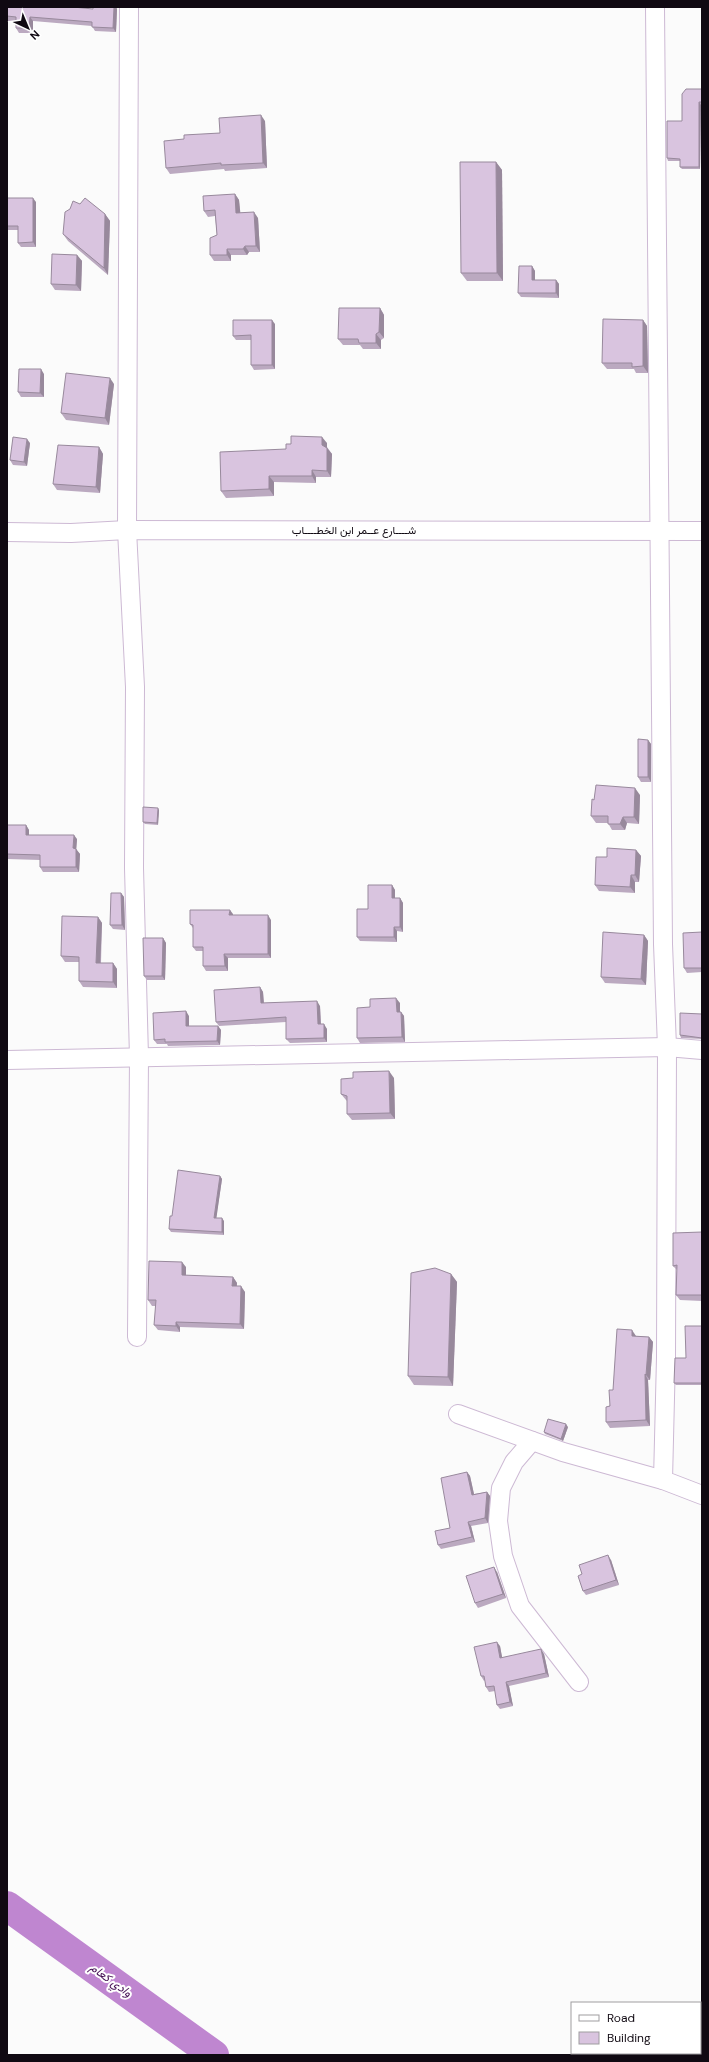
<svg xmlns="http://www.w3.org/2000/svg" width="709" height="2062" font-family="'DM Sans',Vazirmatn,sans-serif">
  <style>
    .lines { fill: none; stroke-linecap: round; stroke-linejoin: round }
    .river { stroke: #bf86d0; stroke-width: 30 }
    .minor-casing { stroke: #cdb9d4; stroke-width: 20 }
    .minor { stroke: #fff; stroke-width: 18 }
    .wall { fill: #bba9c0 }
    .shaded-wall { fill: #98899c }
    .building { fill: #d9c4df; stroke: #98899c }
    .labels { text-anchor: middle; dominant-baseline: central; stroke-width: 4; stroke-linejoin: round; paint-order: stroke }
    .street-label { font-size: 11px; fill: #100912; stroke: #fff }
    .water-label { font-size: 12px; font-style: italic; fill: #440f53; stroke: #fff }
  </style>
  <rect width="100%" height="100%" fill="#fbfbfb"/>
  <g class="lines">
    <!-- river -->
    <polyline class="river" points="7,1906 214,2055"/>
    <!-- minor casing -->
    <g class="minor-casing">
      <g id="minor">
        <polyline points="129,7 127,530 135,687 134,868 139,1057 137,1337"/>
        <polyline points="655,7 663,944 667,1047 666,1357 663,1480 702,1495"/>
        <polyline points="7,532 71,533 127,530 702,531"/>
        <polyline points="7,1060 667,1047 702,1050"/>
        <polyline points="458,1414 563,1452 663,1480"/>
        <polyline points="532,1441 514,1462 501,1488 498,1521 503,1556 520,1606 579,1682"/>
      </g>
    </g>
    <!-- minor -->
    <use href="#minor" class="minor"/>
  </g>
  <!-- wall -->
  <g class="wall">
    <polygon points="7,7 93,9 93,7 116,7 117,9 116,32 95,31 92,26 33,21 33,33 19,33 16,28 16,21 7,21"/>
    <polygon points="702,89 702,105 701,105 700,169 682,169 680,167 680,161 668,161 667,158 682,121"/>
    <polygon points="265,121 267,168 225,171 224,169 170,174 166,168 184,139 220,133"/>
    <polygon points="496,162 502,170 503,281 467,281 461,273"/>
    <polygon points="235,194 239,200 240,213 258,218 260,252 249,252 247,255 231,255 231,261 214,261 210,255 217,235 215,216 208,217 204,211"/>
    <polygon points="7,198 36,202 36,247 21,247 18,243 18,230 7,230"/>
    <polygon points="105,214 110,221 108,275 68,241 63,234"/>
    <polygon points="77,255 82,261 81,291 55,290 51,284"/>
    <polygon points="532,266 535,271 535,280 556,280 559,284 559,298 521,297 518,293"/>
    <polygon points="380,308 384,315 384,338 381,340 381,349 363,349 360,345 343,345 338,339"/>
    <polygon points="643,320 647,326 648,373 636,373 634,369 607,369 602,363"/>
    <polygon points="275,324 275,369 254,370 251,365 251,340 236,340 233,336"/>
    <polygon points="44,374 44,397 21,397 18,392"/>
    <polygon points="114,384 109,425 66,420 61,413"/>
    <polygon points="30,443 27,466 13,465 10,460"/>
    <polygon points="327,443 327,447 332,454 331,477 316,477 316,483 274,482 274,496 226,498 221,491 286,449"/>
    <polygon points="99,447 103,454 100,493 57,490 53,484"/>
    <polygon points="648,740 651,744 651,782 641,782 638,777"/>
    <polygon points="640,795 639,824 627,823 625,830 612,830 608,823 596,823 591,816 594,800"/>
    <polygon points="159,810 158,825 145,824 143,822"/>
    <polygon points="7,825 26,825 29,830 29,835 77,839 76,849 80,854 79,872 43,872 40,867 40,860 7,859"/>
    <polygon points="636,850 641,856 639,882 635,882 635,893 599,891 595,885 607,857"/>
    <polygon points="392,885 395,890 395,898 400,898 403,903 403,932 397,931 397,942 360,941 357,937 368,909"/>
    <polygon points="121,893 124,897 125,930 113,929 110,925"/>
    <polygon points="233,914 233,915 271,920 271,958 228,958 228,971 206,971 203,966 203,951 196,951 193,947 193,928 190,924"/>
    <polygon points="98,917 102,923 101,963 113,963 117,969 117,988 83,987 79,981 79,962 65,962 61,956"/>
    <polygon points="702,932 702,972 687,973 684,968"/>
    <polygon points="644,935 648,941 646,985 605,983 601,977"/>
    <polygon points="163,938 166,943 165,980 147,980 144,976"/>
    <polygon points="260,987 263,992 264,1003 320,1006 321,1024 327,1029 327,1042 290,1043 286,1039 286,1022 219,1026 216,1022"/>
    <polygon points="400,1003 400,1012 401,1012 404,1016 405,1042 360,1043 357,1038 370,1007"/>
    <polygon points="702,1014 702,1039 681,1038 680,1035"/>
    <polygon points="189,1016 189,1026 218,1026 221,1030 220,1045 168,1046 167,1044 157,1044 154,1040"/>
    <polygon points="394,1078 395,1119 352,1120 347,1114 347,1101 346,1100 341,1094"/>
    <polygon points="220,1176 222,1179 216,1218 224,1221 224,1235 171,1232 169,1229 172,1216"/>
    <polygon points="702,1232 702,1301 680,1300 676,1295 677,1270 673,1266"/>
    <polygon points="186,1267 186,1276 233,1277 237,1283 237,1286 245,1292 244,1329 180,1327 180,1332 158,1330 154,1325 156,1306 152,1306 148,1300"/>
    <polygon points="451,1274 457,1282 453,1386 414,1385 408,1376"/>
    <polygon points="702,1326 702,1385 676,1385 674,1383"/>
    <polygon points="636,1336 649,1337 653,1342 650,1380 648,1380 650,1426 610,1428 606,1422 613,1390"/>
    <polygon points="568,1427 563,1441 545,1434 544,1432"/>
    <polygon points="467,1472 470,1476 474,1494 487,1492 490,1496 488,1523 471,1526 475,1542 441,1549 438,1545 450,1528"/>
    <polygon points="611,1560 619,1585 586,1595 583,1591 582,1574"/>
    <polygon points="497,1572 506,1598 478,1608 475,1603"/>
    <polygon points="500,1646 502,1658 544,1654 549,1677 509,1686 513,1706 500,1709 497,1705 495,1691 489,1692 486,1687 485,1680 484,1681 481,1676"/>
  </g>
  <!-- shaded-wall -->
  <g class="shaded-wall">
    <polygon points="114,7 116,7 117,9 116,32 113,28"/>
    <polygon points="30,17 33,21 33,33 29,28"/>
    <polygon points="699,102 701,105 700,169 699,167"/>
    <polygon points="261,115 265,121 267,168 263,163"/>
    <polygon points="496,162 502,170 503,281 497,273"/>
    <polygon points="235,194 239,200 241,219 236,213"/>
    <polygon points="33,198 36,202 36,247 33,242"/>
    <polygon points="254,212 258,218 260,252 256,246"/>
    <polygon points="105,214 110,221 108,275 104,268"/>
    <polygon points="245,246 249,252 247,255 243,249"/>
    <polygon points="227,249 231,255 231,261 227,255"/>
    <polygon points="77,255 82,261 81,291 76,285"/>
    <polygon points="532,266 535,271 535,284 532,280"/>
    <polygon points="556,280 559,284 559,298 556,293"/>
    <polygon points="380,308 384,315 384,338 379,332"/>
    <polygon points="272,320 275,324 275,369 272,365"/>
    <polygon points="643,320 647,326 648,373 643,366"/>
    <polygon points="376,334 381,340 381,349 376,343"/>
    <polygon points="41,369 44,374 44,397 40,393"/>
    <polygon points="110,378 114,384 109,425 105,418"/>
    <polygon points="322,437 327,443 327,452 322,445"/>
    <polygon points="27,439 30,443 27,466 24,462"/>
    <polygon points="99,447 103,454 100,493 96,487"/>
    <polygon points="327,448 332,454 331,477 327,471"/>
    <polygon points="312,470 316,477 316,483 312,476"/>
    <polygon points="269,476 274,482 274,496 269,489"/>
    <polygon points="648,740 651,744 651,782 648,777"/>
    <polygon points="635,788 640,795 639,824 634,817"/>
    <polygon points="158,808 159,810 158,825 157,823"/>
    <polygon points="623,817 627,823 625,830 620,824"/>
    <polygon points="26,825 29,830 29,839 26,835"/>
    <polygon points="74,835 77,839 76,853 73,848"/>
    <polygon points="76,849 80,854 79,872 76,867"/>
    <polygon points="636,850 641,856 639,882 635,875"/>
    <polygon points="631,875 635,882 635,893 630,887"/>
    <polygon points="392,885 395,890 395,903 392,898"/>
    <polygon points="121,893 124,897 125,930 122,925"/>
    <polygon points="400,898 403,903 403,932 400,927"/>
    <polygon points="230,910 233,914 233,920 229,915"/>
    <polygon points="268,915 271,920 271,958 268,954"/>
    <polygon points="98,917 102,923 100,968 96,963"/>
    <polygon points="394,927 397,931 397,942 394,937"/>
    <polygon points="644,935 648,941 646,985 641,979"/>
    <polygon points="163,938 166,943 165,980 162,976"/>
    <polygon points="224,954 228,958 228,971 225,966"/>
    <polygon points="113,963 117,969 117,988 113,982"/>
    <polygon points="260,987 263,992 264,1007 261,1003"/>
    <polygon points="396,998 400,1003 400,1016 397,1012"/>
    <polygon points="317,1001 320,1006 321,1029 318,1024"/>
    <polygon points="186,1011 189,1016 189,1030 186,1026"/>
    <polygon points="401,1012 404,1016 405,1042 402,1037"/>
    <polygon points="324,1024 327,1029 327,1042 324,1038"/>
    <polygon points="218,1026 221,1030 220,1045 217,1041"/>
    <polygon points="389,1071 394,1078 395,1119 390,1113"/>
    <polygon points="220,1176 222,1179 216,1221 214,1218"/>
    <polygon points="222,1218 224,1221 224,1235 222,1232"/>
    <polygon points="182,1262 186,1267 186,1281 182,1275"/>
    <polygon points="451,1274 457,1282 453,1386 448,1377"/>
    <polygon points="233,1277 237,1283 236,1291 232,1286"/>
    <polygon points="241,1286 245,1292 244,1329 240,1324"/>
    <polygon points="176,1322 180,1327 180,1332 176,1326"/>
    <polygon points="632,1330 636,1336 636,1341 632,1336"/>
    <polygon points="649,1337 653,1342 650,1380 646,1375"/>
    <polygon points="645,1374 648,1380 650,1426 646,1420"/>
    <polygon points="566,1424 568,1427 563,1441 561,1439"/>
    <polygon points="467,1472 470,1476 475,1499 472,1495"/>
    <polygon points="487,1492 490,1496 488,1523 485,1518"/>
    <polygon points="468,1522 471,1526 475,1542 472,1537"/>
    <polygon points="608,1555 611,1560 619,1585 616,1580"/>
    <polygon points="494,1567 497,1572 506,1598 503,1594"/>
    <polygon points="497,1642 500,1646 503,1662 500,1658"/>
    <polygon points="541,1649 544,1654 549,1677 546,1673"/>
    <polygon points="506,1682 509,1686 513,1706 510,1702"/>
  </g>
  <!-- building -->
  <g class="building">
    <polygon points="7,7 73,7 93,9 93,7 114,7 113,28 92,27 92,22 30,17 29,28 16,28 16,17 7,16"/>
    <polygon points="686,89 702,89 702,102 699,102 699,167 680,167 680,159 667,158 667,121 682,121 682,94"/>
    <polygon points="261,115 263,163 221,165 221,163 166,168 164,141 184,139 184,135 220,133 219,118"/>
    <polygon points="460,162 496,162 497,273 461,273"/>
    <polygon points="235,194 236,213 254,212 256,246 245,246 243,249 227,249 227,255 210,255 210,238 217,235 215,210 204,211 203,196"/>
    <polygon points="7,198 33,198 33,242 18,243 18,226 7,226"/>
    <polygon points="85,198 105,214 104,268 63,234 65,212 70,209 73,201 80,204"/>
    <polygon points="52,254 77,255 76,285 51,284"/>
    <polygon points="519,266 532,266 532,280 556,280 556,293 518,293"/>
    <polygon points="339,308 380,308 379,332 376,334 376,343 359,343 358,339 338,339"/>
    <polygon points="603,319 643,320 643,366 632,367 632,363 602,363"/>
    <polygon points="233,320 272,320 272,365 251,365 251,335 233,336"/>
    <polygon points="19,369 41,369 40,393 18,392"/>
    <polygon points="66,373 110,378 105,418 61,413"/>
    <polygon points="291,436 322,437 322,445 327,448 327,471 312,470 312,476 269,476 269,489 221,491 220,452 286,449 286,444 291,444"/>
    <polygon points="13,437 27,439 24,462 10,460"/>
    <polygon points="58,445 99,447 96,487 53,484"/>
    <polygon points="638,739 648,740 648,777 638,777"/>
    <polygon points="596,785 635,788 634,817 623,817 620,824 608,824 608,816 591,816 592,799 594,800"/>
    <polygon points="143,807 158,808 157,823 143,822"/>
    <polygon points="7,825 26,825 26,835 74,835 73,848 76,849 76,867 40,867 40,855 7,854"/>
    <polygon points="607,848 636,850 635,875 631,875 630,887 595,885 596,857 607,857"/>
    <polygon points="368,885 392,885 392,898 400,898 400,927 394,927 394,937 357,937 357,909 368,909"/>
    <polygon points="111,893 121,893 122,925 110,925"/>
    <polygon points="190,910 230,910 229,915 268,915 268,954 224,954 225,966 203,966 203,947 193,947 193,925 190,924"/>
    <polygon points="62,916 98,917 96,963 113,963 113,982 79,981 79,957 61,956"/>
    <polygon points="603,932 644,935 641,979 601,977"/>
    <polygon points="702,932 702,968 684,968 683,933"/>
    <polygon points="143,938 163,938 162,976 144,976"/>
    <polygon points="260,987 261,1003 317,1001 318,1024 324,1024 324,1038 286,1039 286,1017 216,1022 214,990"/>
    <polygon points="396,998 397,1012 401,1012 402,1037 357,1038 357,1008 370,1007 370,999"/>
    <polygon points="186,1011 186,1026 218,1026 217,1041 165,1042 165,1039 154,1040 153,1013"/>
    <polygon points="680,1013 702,1014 702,1038 680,1035"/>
    <polygon points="389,1071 390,1113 347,1114 347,1096 341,1094 341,1079 353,1078 353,1072"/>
    <polygon points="178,1170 220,1176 214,1218 222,1218 222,1232 169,1229 170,1216 172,1216"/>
    <polygon points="702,1232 702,1295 676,1295 677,1265 673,1266 673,1233"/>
    <polygon points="149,1261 182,1262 182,1275 233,1277 232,1286 241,1286 240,1324 176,1322 176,1326 154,1325 156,1300 148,1300"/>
    <polygon points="435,1268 451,1274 448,1377 408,1376 411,1273"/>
    <polygon points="685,1326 702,1326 702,1383 674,1383 675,1358 686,1358"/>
    <polygon points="617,1329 632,1330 632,1336 649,1337 646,1375 645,1374 646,1420 606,1422 606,1407 610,1406 609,1390 613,1390"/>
    <polygon points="548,1419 566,1424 561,1439 544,1432"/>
    <polygon points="467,1472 472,1495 487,1492 485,1518 468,1522 472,1537 438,1545 435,1531 450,1528 441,1478"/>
    <polygon points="608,1555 616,1580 583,1591 578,1576 582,1574 579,1565"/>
    <polygon points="494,1567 503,1594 475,1603 466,1576"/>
    <polygon points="497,1642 500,1658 541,1649 546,1673 506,1682 510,1702 497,1705 494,1686 486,1687 484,1676 481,1676 474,1647"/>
  </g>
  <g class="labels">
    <!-- street labels -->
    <g class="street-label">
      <text x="354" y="530">شــــارع عــمر ابن الخطــــاب</text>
    </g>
    <!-- water labels -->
    <g class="water-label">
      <text transform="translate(111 1980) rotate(36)">وادي كعام</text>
    </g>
  </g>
  <!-- border -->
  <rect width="709" height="2062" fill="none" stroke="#100912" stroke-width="16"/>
  <!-- legend -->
  <rect x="571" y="2002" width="130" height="52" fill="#ffffff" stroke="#9f9da0"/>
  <rect x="579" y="2015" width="20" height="6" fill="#ffffff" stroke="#9f9da0"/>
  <text x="607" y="2022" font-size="12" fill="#100912">Road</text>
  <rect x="579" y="2032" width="20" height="12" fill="#d9c4df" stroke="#9f9da0"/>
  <text x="607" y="2042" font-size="12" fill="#100912">Building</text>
  <!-- north arrow -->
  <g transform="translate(28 28) rotate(136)" stroke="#ffffff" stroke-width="3" paint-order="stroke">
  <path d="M0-3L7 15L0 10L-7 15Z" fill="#100912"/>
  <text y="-6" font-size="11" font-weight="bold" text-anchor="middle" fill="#100912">N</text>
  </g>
</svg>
